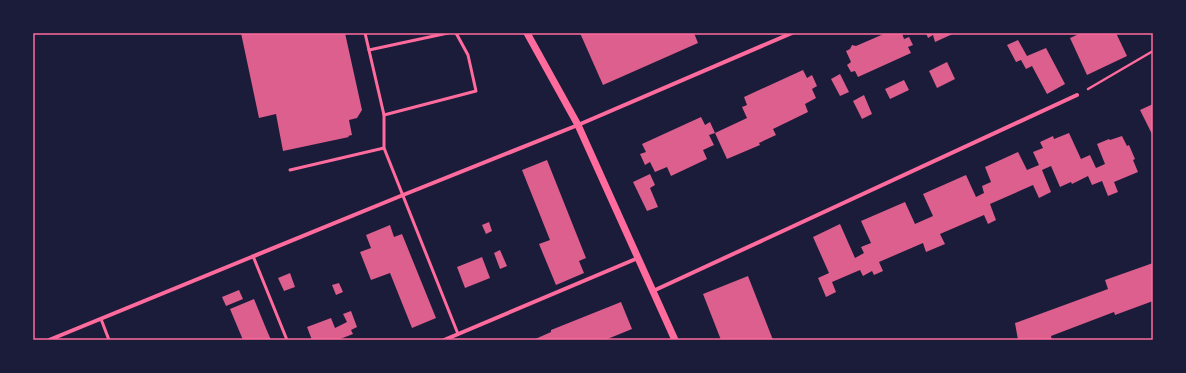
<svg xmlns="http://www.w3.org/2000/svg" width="1186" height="373" font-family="Overpass,sans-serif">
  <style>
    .building { fill: #dd5f8e }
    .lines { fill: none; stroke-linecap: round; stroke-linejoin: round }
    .path { stroke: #ff6b9d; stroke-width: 2.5 }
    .service { stroke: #ff6b9d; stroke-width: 3 }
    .minor { stroke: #ff6b9d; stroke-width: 4 }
    .tertiary { stroke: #ff6b9d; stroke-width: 7 }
    .neatline { fill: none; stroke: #ff6b9d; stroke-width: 1.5 }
  </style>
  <rect width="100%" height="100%" fill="#1b1b3a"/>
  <!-- building -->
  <g class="building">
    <polygon points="241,33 345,33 362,110 357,118 349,120 352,135 348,136 349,137 283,151 276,114 259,118"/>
    <polygon points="580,33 694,33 698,43 603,85"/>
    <polygon points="886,33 902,33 904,39 909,37 913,45 908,47 911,53 858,77 855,71 851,72 847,65 851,62 846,51 850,49 852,45 856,46"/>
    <polygon points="926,33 955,33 935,42 933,35 928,38"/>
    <polygon points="1081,33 1116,33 1127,56 1087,75 1070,38"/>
    <polygon points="1018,40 1027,56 1046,48 1065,84 1047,94 1032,66 1026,69 1021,60 1016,62 1007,45"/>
    <polygon points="947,62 955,79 937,88 929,71"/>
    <polygon points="803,70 807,78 812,75 817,86 812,89 816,98 805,104 808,112 773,129 776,135 759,143 760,145 727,159 715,133 747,118 742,107 747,105 744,97"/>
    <polygon points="840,74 849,92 840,96 831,79"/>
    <polygon points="904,80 909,90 890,99 885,89"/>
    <polygon points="864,95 872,114 862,119 853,101"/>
    <polygon points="1153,104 1153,134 1152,134 1140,110"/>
    <polygon points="701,117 705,125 710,122 715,133 709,135 714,145 703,150 707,159 671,176 667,167 655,172 650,162 645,165 640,154 646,152 642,144"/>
    <polygon points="1069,133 1081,159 1090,155 1096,168 1105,164 1097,144 1109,139 1110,140 1122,136 1127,146 1129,145 1135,159 1133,160 1138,172 1114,182 1118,192 1108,196 1102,181 1092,185 1088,176 1072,184 1071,182 1060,187 1051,166 1042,170 1051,192 1039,198 1033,185 990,204 996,220 988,224 984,215 940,234 945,244 926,252 923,243 879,262 883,271 874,275 872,271 863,276 860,270 832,282 836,292 826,297 818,278 829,273 813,237 840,224 855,258 864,253 861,247 871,243 861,221 905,202 915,224 933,216 923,194 966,175 976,197 984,193 982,186 991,182 985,167 1018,152 1027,170 1039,165 1033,152 1043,148 1040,142 1053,136 1054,139"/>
    <polygon points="547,160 586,258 579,261 584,273 556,285 539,244 550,240 522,170"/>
    <polygon points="650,174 655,185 650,188 658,207 647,211 633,182"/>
    <polygon points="489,222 492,231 486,234 482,225"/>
    <polygon points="390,225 394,237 402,234 436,318 412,328 390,273 371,280 360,252 371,248 366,235"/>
    <polygon points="500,250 507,266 500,269 494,253"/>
    <polygon points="482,257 490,278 465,288 457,267"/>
    <polygon points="1153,263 1153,301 1115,315 1114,312 1051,336 1052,340 1018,340 1015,323 1108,289 1105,280"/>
    <polygon points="290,273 295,287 284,291 278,278"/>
    <polygon points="748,276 773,340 721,340 703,294"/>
    <polygon points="339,283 343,292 336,295 332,285"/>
    <polygon points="239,290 243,299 226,306 222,297"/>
    <polygon points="254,299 265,326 271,340 243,340 230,309"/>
    <polygon points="621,302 632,329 605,340 533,340 551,332 551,330"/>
    <polygon points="351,311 357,327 351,330 353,334 340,339 341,340 312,340 307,327 331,318 335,328 347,322 343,314"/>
  </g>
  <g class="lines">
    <!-- path -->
    <polyline class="path" points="1088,89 1153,51"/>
    <!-- service -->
    <g class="service">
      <polyline points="365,33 384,115 384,148 458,334"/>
      <polyline points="369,50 448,33"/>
      <polyline points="384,115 476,91 468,55 456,33"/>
      <polyline points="290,170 384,148"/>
      <polyline points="253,256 287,340"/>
      <polyline points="101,319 109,340"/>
    </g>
    <!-- minor -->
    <g class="minor">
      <polyline points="653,291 1077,95"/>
      <polyline points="49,340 403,195 578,125 792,33"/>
      <polyline points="444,340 638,258"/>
    </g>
    <!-- tertiary -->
    <polyline class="tertiary" points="527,33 578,125 675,340"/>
  </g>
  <!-- border -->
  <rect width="1186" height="373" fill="none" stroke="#1b1b3a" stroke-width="68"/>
  <rect x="34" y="34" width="1118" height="305" class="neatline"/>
</svg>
